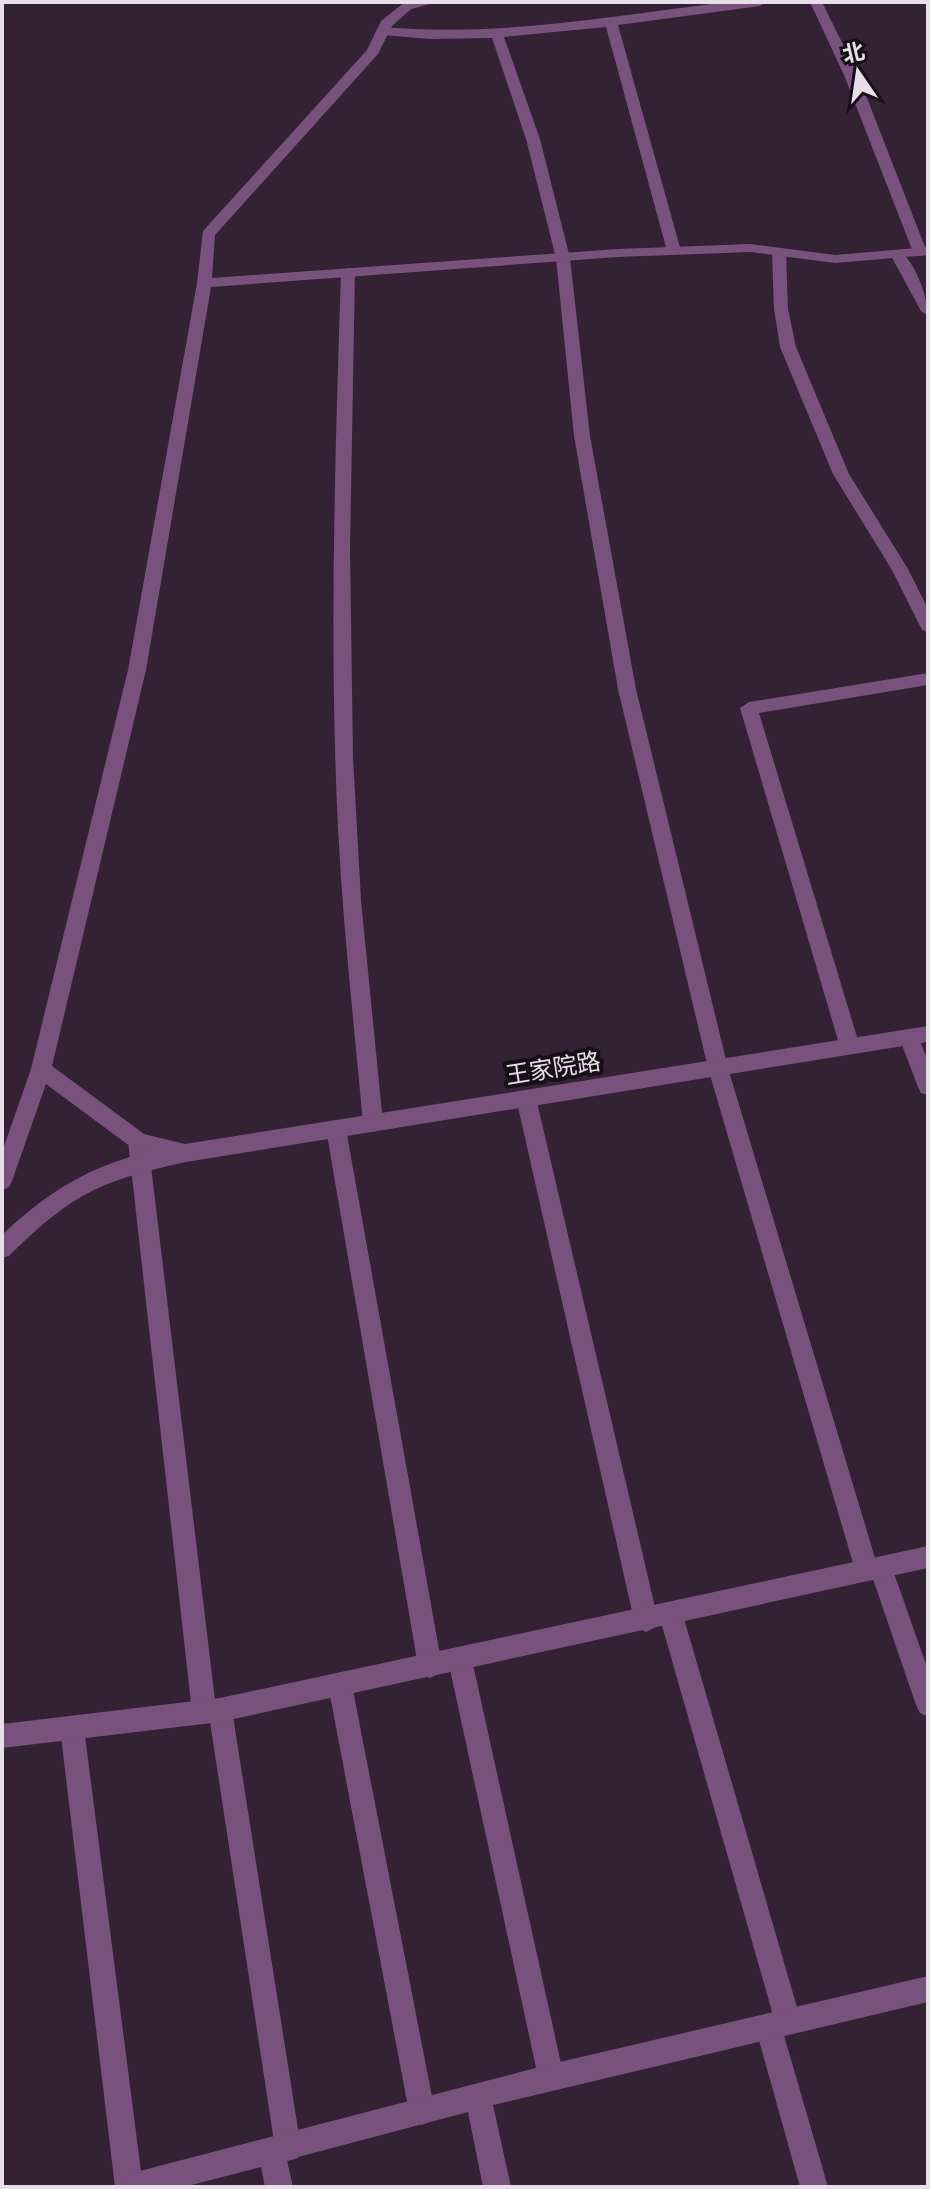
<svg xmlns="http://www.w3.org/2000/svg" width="930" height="2189" font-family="Jost,'Noto Sans SC',sans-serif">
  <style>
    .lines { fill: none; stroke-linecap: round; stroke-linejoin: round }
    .service { fill: #79517d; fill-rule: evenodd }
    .minor { fill: #79517d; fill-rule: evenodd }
    .labels { text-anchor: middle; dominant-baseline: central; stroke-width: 8; stroke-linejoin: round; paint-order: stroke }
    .street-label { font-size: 24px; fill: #e8dee9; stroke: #160f16 }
  </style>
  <rect width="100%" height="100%" fill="#322234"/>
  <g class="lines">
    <!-- service -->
    <g class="service">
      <polygon points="437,2 408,10 402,6 409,2"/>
      <path d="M728,2H766L760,6L618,25L681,251L674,255L667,251L606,27L504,37L540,139L570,258L590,436L636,689L728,1068L875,1558L881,1556L889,1559L928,1670V1717L920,1713L916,1705L873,1579L867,1581L859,1578L855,1570L708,1068L618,689L574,436L556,258L526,139L492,38L430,39L383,35L377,31L383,27C500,37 612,16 728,2Z"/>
      <polygon points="810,2 822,2 858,75 927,252 925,255 920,256 913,252 844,75"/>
      <polygon points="779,248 786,252 788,309 796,347 849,474 908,569 928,609 928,632 922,630 892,570 833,474 780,347 774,309 772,252"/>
      <path d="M897,250C914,257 928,298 928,316L921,311L890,254Z"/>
      <path d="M348,268L355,272L350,549L353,757L361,900L383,1123L380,1129L373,1132L366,1129L363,1123C354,1025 343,927 338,828C329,643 335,457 341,272Z"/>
      <polygon points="928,673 928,685 759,713 860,1047 857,1053 843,1053 840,1047 740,708 749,702"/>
      <polygon points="909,1029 916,1031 928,1061 928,1095 921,1093 918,1087 899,1037 902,1031"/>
      <polygon points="526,1090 533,1092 536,1098 658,1620 654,1628 646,1632 638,1628 634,1620 516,1098 519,1092"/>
      <polygon points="336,1120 343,1123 346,1129 442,1666 438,1674 430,1678 422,1674 418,1666 326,1129 329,1123"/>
      <polygon points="138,1132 145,1135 148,1141 215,1700 220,1698 229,1701 232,1710 301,2148 298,2158 288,2161 278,2158 275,2148 210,1722 204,1724 195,1721 192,1712 128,1141 131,1135"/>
      <polygon points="671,1603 679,1607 683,1615 801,2021 797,2030 788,2034 783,2032 828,2187 800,2187 755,2026 759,2017 768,2013 773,2015 659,1615 663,1607"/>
      <polygon points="460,1648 468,1652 472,1660 564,2077 560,2086 551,2090 542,2086 538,2077 448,1660 452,1652"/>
      <polygon points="340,1673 348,1677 352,1685 435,2112 431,2121 422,2125 413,2121 409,2112 328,1685 332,1677"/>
      <polygon points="72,1716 81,1719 84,1728 143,2187 115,2187 60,1728 63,1719"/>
    </g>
    <!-- minor -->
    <g class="minor">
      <path d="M405,2H419L392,26L378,54L215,235L212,278L618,249L750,244L835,255L928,247V255L835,263L750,252L618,257L211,287L146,670L52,1066L144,1134L185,1144L928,1026V1042L186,1162C100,1181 73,1193 9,1256L2,1258V1235C46,1193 89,1166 149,1152L131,1147L46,1084L12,1181L9,1187L2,1190V1152L31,1069L128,670L197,283L203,231L367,50L381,21Z"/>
      <polygon points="928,1546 928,1568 220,1722 2,1748 2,1724 220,1698"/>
      <polygon points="928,1976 928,2002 493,2105 511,2187 483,2187 468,2112 287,2160 293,2187 265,2187 261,2167 184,2187 118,2187 122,2177 132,2173 551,2064"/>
    </g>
  </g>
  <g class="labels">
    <!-- street labels -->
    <g class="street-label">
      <text transform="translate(553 1068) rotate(-9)">王家院路</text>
    </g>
  </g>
  <!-- border -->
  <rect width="930" height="2189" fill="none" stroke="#e8dee9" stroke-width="8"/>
  <!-- north arrow -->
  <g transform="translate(858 72) rotate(347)" stroke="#160f16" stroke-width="6" paint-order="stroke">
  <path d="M0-6L14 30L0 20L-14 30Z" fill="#e8dee9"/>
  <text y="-12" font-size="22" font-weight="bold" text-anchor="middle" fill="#e8dee9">北</text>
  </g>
</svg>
